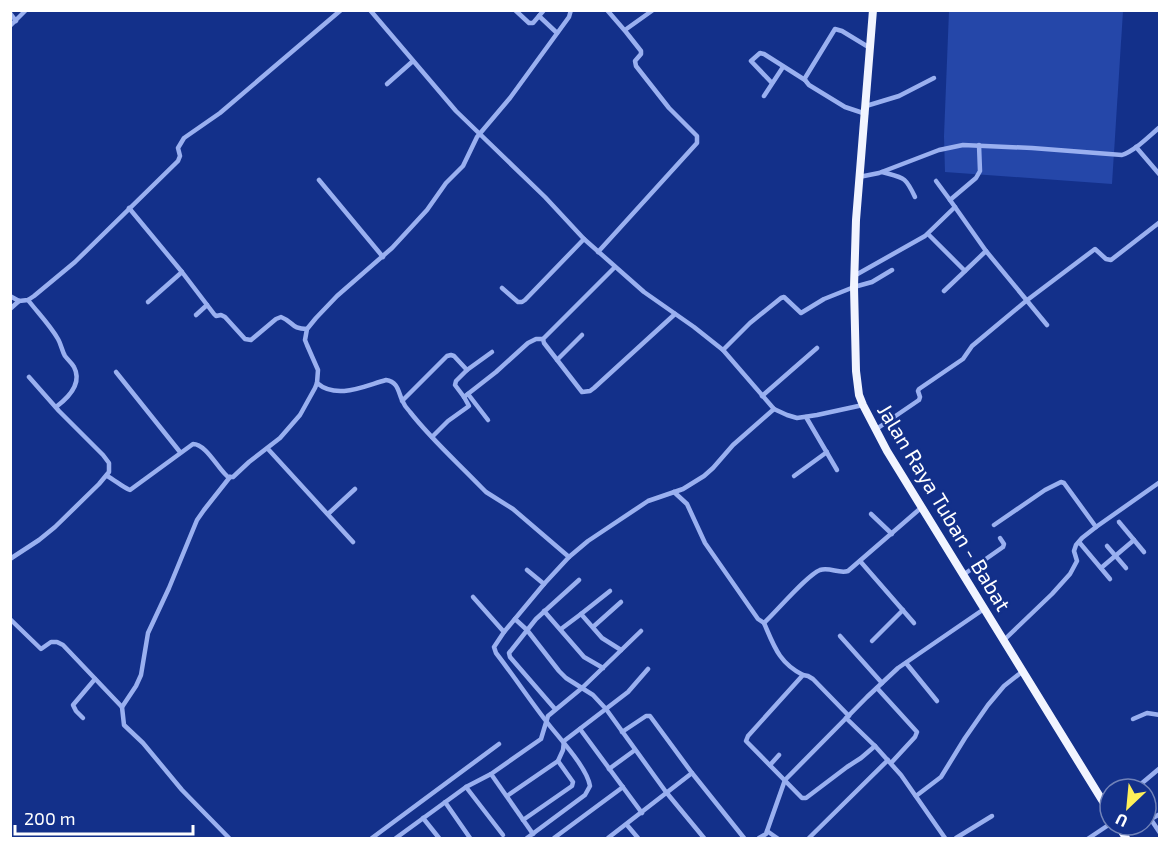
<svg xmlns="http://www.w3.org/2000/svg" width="1170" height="849" font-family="'Exo 2',sans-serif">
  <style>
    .green { fill: #2547a9 }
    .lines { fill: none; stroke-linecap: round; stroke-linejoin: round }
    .minor { stroke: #9ab0f0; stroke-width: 4.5 }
    .trunk { stroke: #f1f4ff; stroke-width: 8 }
    .labels { text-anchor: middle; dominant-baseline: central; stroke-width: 5; stroke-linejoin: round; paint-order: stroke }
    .street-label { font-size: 21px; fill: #fff; stroke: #13308a }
  </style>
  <rect width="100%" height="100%" fill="#13308a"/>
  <!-- green -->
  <polygon class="green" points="949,11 1123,11 1112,184 945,172 944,136"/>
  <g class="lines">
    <!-- minor -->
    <g class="minor">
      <polyline points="370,10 456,111 545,197 584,239 644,292 694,327 723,350 774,409 787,415 797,418 817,415 863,405"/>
      <polyline points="515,10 529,23 533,23 539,16"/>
      <polyline points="544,10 539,16 557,33"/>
      <polyline points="10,13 16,21"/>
      <polyline points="10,26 26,10"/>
      <polyline points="625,30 653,10"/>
      <polyline points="772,83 751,61 760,53 764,54 805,80"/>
      <polyline points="387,84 413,61"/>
      <polyline points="764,96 783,67"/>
      <polyline points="866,106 899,96 934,78"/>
      <polyline points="866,114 845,107 809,85 805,80 805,78 835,29 842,31 870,48"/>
      <polyline points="979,145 980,171 976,178 950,200 986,251 1047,325"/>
      <polyline points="1136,147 1160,175"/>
      <path d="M882,172C904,178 905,176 915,197"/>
      <path d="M859,177L879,173L939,150L963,145L1032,148L1122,155C1136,150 1148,137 1160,127"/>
      <polyline points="319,180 383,257"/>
      <polyline points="936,181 950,200"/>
      <path d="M129,208L182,272L214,314L216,316L221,315L225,317L245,339L251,340L276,319L281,317C294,322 291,329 307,329"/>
      <polyline points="928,234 965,271"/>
      <polyline points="598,252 697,143 697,136 669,108 636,66 635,61 641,54 641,51 626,32 607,10"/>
      <polyline points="615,267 543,339 544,343 582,392 590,391 594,388 675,314"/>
      <polyline points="854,276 925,236 955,207"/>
      <polyline points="502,288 518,302 522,302 525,300 584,239"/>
      <polyline points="944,291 986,251"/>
      <polyline points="10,296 19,301 28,300 34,296 75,262 178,161 180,156 178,148 184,138 220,113 341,10"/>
      <path d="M28,300C38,313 50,325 58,339C61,344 62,351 65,356C68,360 72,363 74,367C83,384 68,398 56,407"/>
      <polyline points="148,302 182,272"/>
      <polyline points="10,309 19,301"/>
      <polyline points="196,315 207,305"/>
      <polyline points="723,350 750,323 781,298 784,297 801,313 824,299 854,287 872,282 892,270"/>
      <polyline points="557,360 582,335"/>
      <polyline points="116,372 180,452"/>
      <path d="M317,383C337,400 364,386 386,380C398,382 398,391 402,400C404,405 407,409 410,412C431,439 457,462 481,487L486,492L513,509L569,557L588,541L648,501L683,489L704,476L713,468L733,445L774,409"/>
      <polyline points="468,394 488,420"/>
      <polyline points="762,396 817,348"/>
      <polyline points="464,397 496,372 528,343 536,339 543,339"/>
      <polyline points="402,401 447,356 451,355 454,356 467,370"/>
      <polyline points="806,417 837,470"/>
      <polyline points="875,430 919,400 920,397 918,391 919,389 963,359 972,346 1026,301 1095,249 1106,259 1111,260 1160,222"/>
      <polyline points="432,437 448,421 469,406 464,397 455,385 456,381 467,370 492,352"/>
      <polyline points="268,449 353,542"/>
      <path d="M107,476C115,480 122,487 130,490L193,444C205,444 216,465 225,474L228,477H233L249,462L280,438L300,415L315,388L317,383L318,370L307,345L305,340L307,329L316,318L337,296L392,248L427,210L446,183L463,166L477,137L510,98L569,17L571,10"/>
      <polyline points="794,476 827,452"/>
      <path d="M674,492L687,504L705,543L758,619L764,623C777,611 807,575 820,570C830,567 839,574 848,571L922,507"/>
      <polyline points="328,514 355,489"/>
      <polyline points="871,514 892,534"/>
      <polyline points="1119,522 1144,552"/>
      <polyline points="994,525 1045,490 1061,482 1064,483 1096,527"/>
      <polyline points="1079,542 1110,579"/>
      <polyline points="1107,546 1126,568"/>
      <polyline points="10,559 39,540 55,527 99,484 109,472 109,463 103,455 59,411 29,377"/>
      <polyline points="860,561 914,623"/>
      <polyline points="1101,568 1134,540"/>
      <polyline points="963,575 1003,547 1004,544 1000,538"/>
      <polyline points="544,584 569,557"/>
      <polyline points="473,597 504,632"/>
      <polyline points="544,611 584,657 603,668"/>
      <polyline points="581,614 602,638 621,650"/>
      <polyline points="10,619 41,649 51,642 57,642 63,645 122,707 124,725 143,743 182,790 229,838"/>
      <polyline points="515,619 527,630 559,671 566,678 593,695 606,709 666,792 704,838"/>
      <path d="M764,623C774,646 779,663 803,675"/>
      <polyline points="593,627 621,602"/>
      <polyline points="561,629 581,614 610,591"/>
      <polyline points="840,636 882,683"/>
      <polyline points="1004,640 1052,594 1070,574 1077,561 1074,551 1076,545 1082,538 1096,527 1160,482"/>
      <polyline points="872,641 903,610"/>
      <polyline points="906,663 937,701"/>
      <polyline points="877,688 917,732 915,737 891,763"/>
      <polyline points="122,707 136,686 141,675 148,633 169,588 197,520 204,510 230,477"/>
      <polyline points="555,709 510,657 509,653 536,619 579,580"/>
      <polyline points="849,716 813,679 808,676 803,675 748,736 746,741 802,798 806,798 847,767 861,758 875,746"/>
      <polyline points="83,718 76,711 73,705 95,679"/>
      <polyline points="846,718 875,746 901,775 945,838"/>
      <polyline points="1133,719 1147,713 1160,715"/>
      <polyline points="580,729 642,813"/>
      <polyline points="622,732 646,716 650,716 692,773 744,838"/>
      <polyline points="770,765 779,755"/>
      <polyline points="609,769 635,750"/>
      <polyline points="491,774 533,834"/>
      <polyline points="466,787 503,835"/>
      <polyline points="1135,789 1160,768"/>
      <polyline points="507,796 558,761 563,750 564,741 628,692 648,669"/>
      <polyline points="916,796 941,777 965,738 988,705 1004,686 1023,671"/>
      <polyline points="445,802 470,838"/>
      <polyline points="1146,812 1160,833"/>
      <polyline points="423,818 439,838"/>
      <polyline points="1151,819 1160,814"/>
      <polyline points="523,820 572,786 573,782 558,761"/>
      <polyline points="627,825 638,838"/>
      <polyline points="767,831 777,838"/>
      <polyline points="372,838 499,744"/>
      <polyline points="396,838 466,787 491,774 541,739 548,716 582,688 641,631"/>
      <path d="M527,838L585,795L590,786C587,767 558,737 546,721C529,699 513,675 496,653L494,647L504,632L544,584L527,570"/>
      <polyline points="554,838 623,787"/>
      <polyline points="608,838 692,773"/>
      <polyline points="759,838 766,834 767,831 785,780 867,697 898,668 984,609"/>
      <polyline points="809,838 888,760"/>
      <polyline points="956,838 992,816"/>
      <polyline points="1089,838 1110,824"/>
    </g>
    <!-- trunk -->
    <g class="trunk">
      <polyline points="873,10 856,220 854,287 856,371 859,395 863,405 887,451 1110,813"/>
      <polyline points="1118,825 1126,838"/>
    </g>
  </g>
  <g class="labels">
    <!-- street labels -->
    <g class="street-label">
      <text transform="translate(945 507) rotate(59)">Jalan Raya Tuban - Babat</text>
    </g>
  </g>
  <!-- border -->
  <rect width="1170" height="849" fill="none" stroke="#ffffff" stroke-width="24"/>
  <!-- north arrow -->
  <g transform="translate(1128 807) rotate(206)"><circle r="28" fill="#13308a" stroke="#7183b9" stroke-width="1.5"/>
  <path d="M0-4.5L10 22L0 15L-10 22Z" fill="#fff059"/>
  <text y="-9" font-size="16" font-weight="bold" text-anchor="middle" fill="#ffffff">U</text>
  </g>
  <!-- scale -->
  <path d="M15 825v9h178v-9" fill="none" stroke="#ffffff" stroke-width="3"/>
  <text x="24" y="825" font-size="18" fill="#ffffff" stroke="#13308a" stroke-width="4.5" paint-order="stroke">200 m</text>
</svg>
